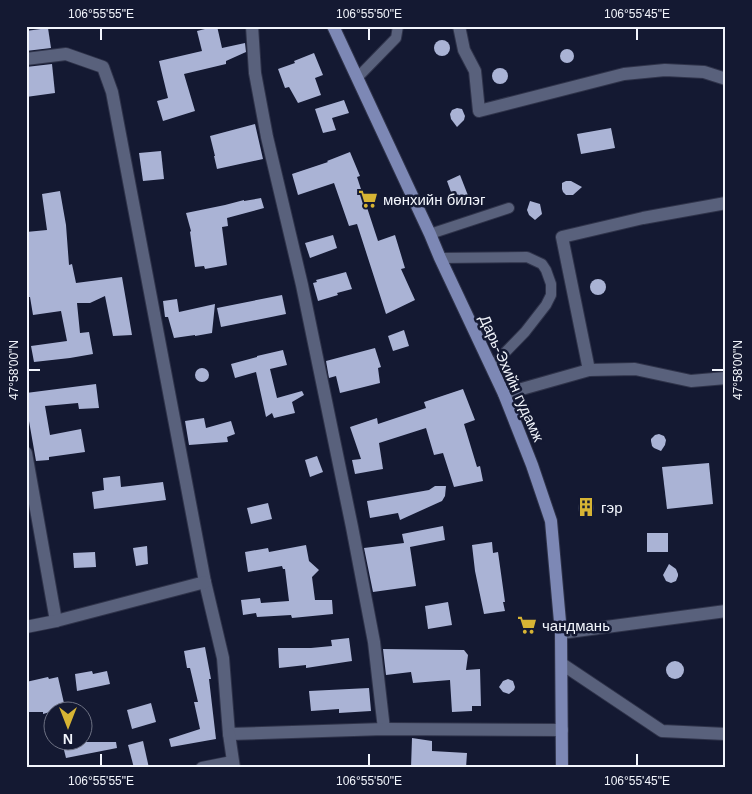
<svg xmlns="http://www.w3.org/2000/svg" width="752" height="794" font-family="Arial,sans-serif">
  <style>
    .building { fill: #aab3d5 }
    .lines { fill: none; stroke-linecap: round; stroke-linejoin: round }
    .lane-casing { stroke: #2f334a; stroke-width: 12 }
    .street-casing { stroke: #2f334a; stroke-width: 14 }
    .secondary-casing { stroke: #2f334a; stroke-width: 14 }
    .lane { stroke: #59617c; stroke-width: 10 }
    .street { stroke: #59617c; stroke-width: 12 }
    .secondary { stroke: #7d88b5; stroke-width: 12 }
    .ticks { fill: none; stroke: #f2f5fc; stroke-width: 2 }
    .labels { text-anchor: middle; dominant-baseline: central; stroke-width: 5; stroke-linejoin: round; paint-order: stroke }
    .poi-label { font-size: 15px; fill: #f2f5fc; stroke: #141932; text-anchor: start }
    .street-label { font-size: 15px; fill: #f2f5fc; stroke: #141932 }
    .neatline { fill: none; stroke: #f2f5fc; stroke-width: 2 }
    .ticks-label { font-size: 12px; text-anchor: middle; fill: #f2f5fc }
  </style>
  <rect width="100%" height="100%" fill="#141932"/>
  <!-- building -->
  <g class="building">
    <polygon points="217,26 222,48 245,43 246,52 226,61 226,64 184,74 195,111 163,121 157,101 168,98 159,61 202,51 197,31"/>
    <polygon points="48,28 51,48 26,51 26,31"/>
    <circle cx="442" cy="48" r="8"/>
    <circle cx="567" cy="56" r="7"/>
    <polygon points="314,53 323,75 315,78 321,95 298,103 289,87 285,88 278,69 295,63 294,61"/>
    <polygon points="52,64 55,93 26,97 26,67"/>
    <circle cx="500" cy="76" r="8"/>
    <polygon points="344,100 349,113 332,118 336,130 323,133 315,109"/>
    <polygon points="457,108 462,109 465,116 464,120 457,127 451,119 450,114 452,110"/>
    <polygon points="255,124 263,159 217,169 214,156 215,156 210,136"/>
    <polygon points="611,128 615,148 581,154 577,134"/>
    <polygon points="161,151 164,179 143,181 139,153"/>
    <polygon points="350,152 360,176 357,177 378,241 395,235 405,268 401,269 415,300 386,314 357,224 349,226 334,183 298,195 292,174 328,162 327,161"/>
    <polygon points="460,175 469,198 455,203 447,181"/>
    <polygon points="566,181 571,181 582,187 573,195 566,195 563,192 562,189 562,183"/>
    <polygon points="60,191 66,225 69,265 72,264 76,283 122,277 132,335 113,336 105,296 90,303 77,303 80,333 89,332 93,354 70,358 34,362 31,346 67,341 61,311 33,315 30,297 26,297 26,232 47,230 42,194"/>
    <polygon points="261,198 264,208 227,218 228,226 222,227 227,265 205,269 204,266 195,267 190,232 191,231 186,213 225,205 244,200 244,201"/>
    <polygon points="530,201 540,204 542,214 535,220 529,215 527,210"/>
    <polygon points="333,235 337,248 310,258 305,243"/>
    <polygon points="346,272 352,289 337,293 338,295 318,301 313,283 317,282 316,280"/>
    <circle cx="598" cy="287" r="8"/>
    <polygon points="282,295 286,314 221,327 217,308"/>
    <polygon points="177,299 179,312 215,304 212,333 195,336 195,335 174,338 168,317 165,317 163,301"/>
    <polygon points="404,330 409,346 393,351 388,336"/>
    <polygon points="375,348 381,367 378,368 380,383 340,393 336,376 329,378 326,361"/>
    <polygon points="283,350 287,365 270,369 277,398 302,391 304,395 292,402 295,413 274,418 272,413 266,417 256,372 235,378 231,364 257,357 257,356"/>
    <circle cx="202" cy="375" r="7"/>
    <polygon points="96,384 99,408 79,409 78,403 45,406 50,435 81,429 85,452 49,457 49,460 36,461 26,404 26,393"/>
    <polygon points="463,389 475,420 464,424 477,467 480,466 483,481 454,487 443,453 434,455 426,428 379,443 383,469 355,474 352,460 361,459 350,427 377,418 378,424 426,408 424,402"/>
    <polygon points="204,418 206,428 231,421 235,434 227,437 228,442 189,445 185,421"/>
    <polygon points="659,434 664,436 666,440 665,445 661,451 654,448 652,446 651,441 651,439 655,435"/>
    <polygon points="317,456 323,472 310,477 305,460"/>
    <polygon points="709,463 713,504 667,509 662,467"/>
    <polygon points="120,476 121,487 163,482 166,500 94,509 92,492 104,490 103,478"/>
    <polygon points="435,486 446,486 445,496 442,501 400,520 398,513 370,518 367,501 429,490"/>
    <circle cx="586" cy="508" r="8"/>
    <polygon points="268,503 272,519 251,524 247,508"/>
    <polygon points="443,526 445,540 410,547 416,586 373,592 364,548 404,543 402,534"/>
    <rect x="647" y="533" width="21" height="19"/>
    <polygon points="492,542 493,553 498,552 505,602 503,602 505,611 484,614 475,571 472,545"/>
    <polygon points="306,545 309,561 319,570 312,577 315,600 332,600 333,614 292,618 291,615 257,617 256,613 243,615 241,600 260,598 261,603 289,601 285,569 283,569 282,566 248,572 245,552 268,548 269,552"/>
    <polygon points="147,546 148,564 136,566 133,548"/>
    <polygon points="95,552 96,567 74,568 73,553"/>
    <polygon points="669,564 676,569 678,574 678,576 676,581 671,583 666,581 663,575"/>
    <polygon points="448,602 452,625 428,629 425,606"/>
    <polygon points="349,638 352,661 306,668 306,665 279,668 278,648 311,648 332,646 331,640"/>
    <polygon points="205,647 211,679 209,679 216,739 171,747 169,739 200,729 194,702 198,702 190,668 187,668 184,651"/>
    <polygon points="383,649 464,650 468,655 466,670 480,669 481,706 472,706 472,711 452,712 450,680 413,683 411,672 386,675"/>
    <circle cx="675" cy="670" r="9"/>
    <polygon points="92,671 93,674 107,671 110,684 77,691 75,674"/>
    <polygon points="48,677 49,679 58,677 66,712 50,712 43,714 43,712 26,712 26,682"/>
    <polygon points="508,679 513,681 515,687 514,690 509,694 503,692 499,687 503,681"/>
    <polygon points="369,688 371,711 339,713 339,709 311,711 309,691"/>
    <polygon points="151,703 156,722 132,729 127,710"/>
    <polygon points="412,738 432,741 432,751 467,753 466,768 411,768"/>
    <polygon points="143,741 149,768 134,768 128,745"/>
    <polygon points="62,742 116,742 117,748 66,758"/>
  </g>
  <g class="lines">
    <!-- lane casing -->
    <g class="lane-casing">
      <g id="lane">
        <polyline points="357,78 396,38 398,26"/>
        <polyline points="430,234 509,208"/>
        <polyline points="440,258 527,257 542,264 546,270 551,284 551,295 546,305 525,332 491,367"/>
      </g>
    </g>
    <!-- street casing -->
    <g class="street-casing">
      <g id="street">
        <polyline points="252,26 255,73 267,137 302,285 352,527 374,642 384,729"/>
        <polyline points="459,26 464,50 475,71 479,111 624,74 665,70 704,72 726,79"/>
        <polyline points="26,59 66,54 103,67 112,92 205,582 223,658 229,734 384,729 562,730"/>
        <polyline points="589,370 562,237 643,218 726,203"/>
        <polyline points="504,394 589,370 635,369 691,381 726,378"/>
        <polyline points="26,453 56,621"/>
        <polyline points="26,627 56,621 205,582"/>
        <polyline points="561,633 726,611"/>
        <polyline points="562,664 662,731 726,734"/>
        <polyline points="229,734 234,768"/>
        <polyline points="202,768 232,762"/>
      </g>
    </g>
    <!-- secondary casing -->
    <g class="secondary-casing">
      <polyline id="secondary" points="333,26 430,234 440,258 504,394 532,465 551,521 561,633 562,768"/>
    </g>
    <!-- lane -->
    <use href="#lane" class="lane"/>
    <!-- street -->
    <use href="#street" class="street"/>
    <!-- secondary -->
    <use href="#secondary" class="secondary"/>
  </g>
  <!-- ticks -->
  <path class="ticks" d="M101,28V40M369,28V40M637,28V40M28,370H40M712,370H724M101,754V766M369,754V766M637,754V766"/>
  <!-- icons -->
  <defs>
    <g id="supermarket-bare" transform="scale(1.5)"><path d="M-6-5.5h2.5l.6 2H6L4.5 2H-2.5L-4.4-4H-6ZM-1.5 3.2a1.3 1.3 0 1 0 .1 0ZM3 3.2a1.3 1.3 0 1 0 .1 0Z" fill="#d7b434" stroke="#141932" stroke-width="2.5" paint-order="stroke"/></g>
    <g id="building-bare" transform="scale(1.5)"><path d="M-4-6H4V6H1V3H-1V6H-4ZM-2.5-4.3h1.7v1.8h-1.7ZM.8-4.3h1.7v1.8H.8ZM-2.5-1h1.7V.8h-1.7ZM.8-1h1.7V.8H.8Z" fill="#d7b434" stroke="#141932" stroke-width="2.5" paint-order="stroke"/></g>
  </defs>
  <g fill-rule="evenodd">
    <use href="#supermarket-bare" x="368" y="199"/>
    <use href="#building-bare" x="586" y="507"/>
    <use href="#supermarket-bare" x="527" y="625"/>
  </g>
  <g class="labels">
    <!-- poi labels -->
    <g class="poi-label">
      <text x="383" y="199">мөнхийн билэг</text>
      <text x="601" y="507">гэр</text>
      <text x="542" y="625">чандмань</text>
    </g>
    <!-- street labels -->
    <g class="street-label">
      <text transform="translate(512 378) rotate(66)">Дарь-Эхийн гудамж</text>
    </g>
  </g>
  <!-- border -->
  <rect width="752" height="794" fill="none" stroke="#141932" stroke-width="55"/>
  <!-- north arrow -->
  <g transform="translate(68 726) rotate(180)"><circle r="24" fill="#141932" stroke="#6d7183"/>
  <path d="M0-4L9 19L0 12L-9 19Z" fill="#d7b434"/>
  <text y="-8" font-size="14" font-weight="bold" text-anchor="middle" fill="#f2f5fc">N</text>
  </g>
  <rect x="28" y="28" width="696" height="738" class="neatline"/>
  <g class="ticks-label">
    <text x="101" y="18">106°55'55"E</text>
    <text x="369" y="18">106°55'50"E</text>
    <text x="637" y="18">106°55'45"E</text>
    <text transform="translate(738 370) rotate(-90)" y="4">47°58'00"N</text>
    <text transform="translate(14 370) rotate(-90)" y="4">47°58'00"N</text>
    <text x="101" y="785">106°55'55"E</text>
    <text x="369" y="785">106°55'50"E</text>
    <text x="637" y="785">106°55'45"E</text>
  </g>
</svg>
